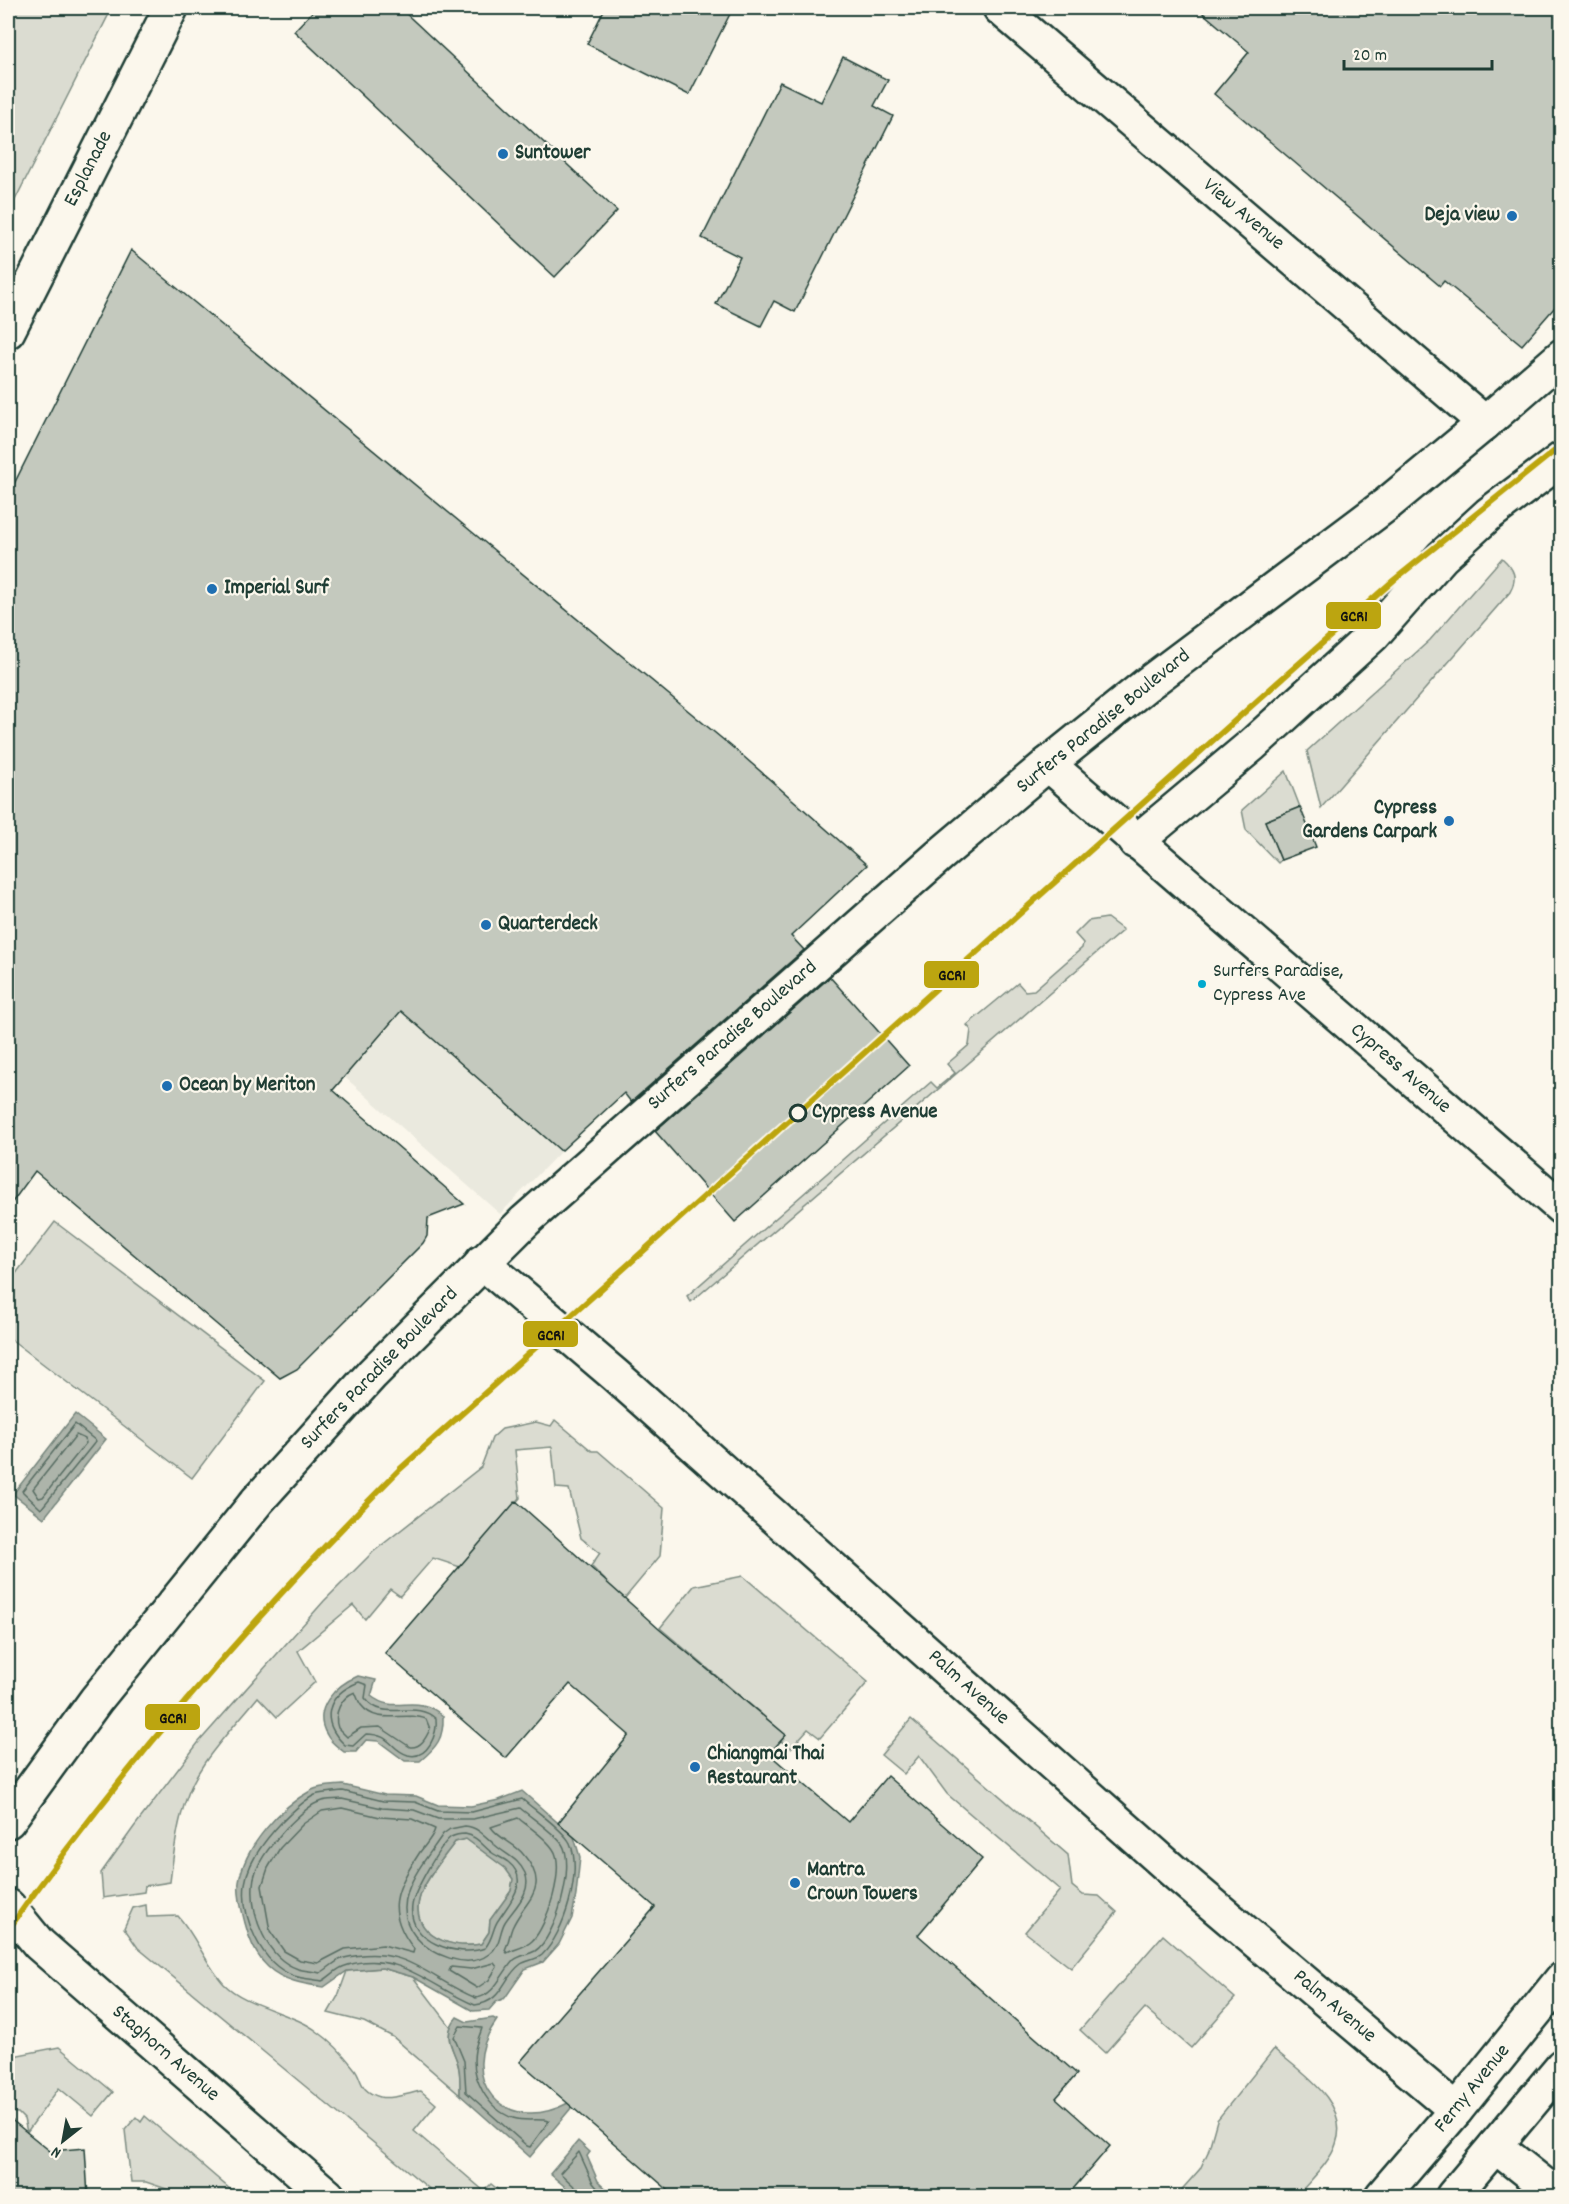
<svg xmlns="http://www.w3.org/2000/svg" width="1569" height="2204" font-family="Dekko,sans-serif">
  <style>
    .built { fill: #eae9de }
    .green { fill: #dbdcd1; stroke: #7d8c82; stroke-width: 1.5 }
    .water { fill: #adb4aa; stroke: #74847b; stroke-width: 1.5; fill-rule: evenodd }
    .lines { fill: none; stroke-linecap: round; stroke-linejoin: round }
    .shore { stroke: #586d63; stroke-width: 1.5 }
    .building { fill: #c4c9be; stroke: #1f3d34; stroke-width: 1.5 }
    .minor-casing { stroke: #1f3d34; stroke-width: 38 }
    .tertiary-casing { stroke: #1f3d34; stroke-width: 38 }
    .trunk-casing { stroke: #1f3d34; stroke-width: 38 }
    .minor { stroke: #fbf7ec; stroke-width: 33 }
    .tertiary { stroke: #fbf7ec; stroke-width: 33 }
    .trunk { stroke: #fbf7ec; stroke-width: 33 }
    .rail-1-casing { stroke: #fbf7ec; stroke-width: 10 }
    .rail-1 { stroke: #bca510; stroke-width: 6 }
    .poi-dot { fill: #1f6fb2; stroke: #fbf7ec; stroke-width: 2 }
    .bus-dot { fill: #00a9ce; stroke: #fbf7ec; stroke-width: 2 }
    .stop-dot { fill: #fbf7ec; stroke: #1f3d34; stroke-width: 3 }
    .labels { text-anchor: middle; dominant-baseline: central; stroke-width: 4.5; stroke-linejoin: round; paint-order: stroke }
    .bus-label { font-size: 20px; fill: #1f3d34; stroke: #fbf7ec; text-anchor: start }
    .poi-label { font-size: 21px; font-weight: bold; fill: #1f3d34; stroke: #fbf7ec; text-anchor: start }
    .street-label { font-size: 21px; fill: #1f3d34; stroke: #fbf7ec }
    .stop-label { font-size: 21px; font-weight: bold; fill: #1f3d34; stroke: #fbf7ec; text-anchor: start }
    .line-badge { stroke: #fbf7ec; stroke-width: 2 }
    .pale-badge-label { font-size: 16px; text-anchor: middle; font-weight: bold; fill: #111 }
  </style>
  <rect width="100%" height="100%" fill="#fbf7ec"/>
  <filter id="ink" filterUnits="userSpaceOnUse"><feTurbulence type="fractalNoise" baseFrequency=".0167" numOctaves="2"/><feDisplacementMap in="SourceGraphic" scale="12" xChannelSelector="R" yChannelSelector="G"/><feConvolveMatrix kernelMatrix="1 2 1 2 8 2 1 2 1" color-interpolation-filters="sRGB"/></filter>
  <g filter="url(#ink)">
    <!-- built -->
    <polygon class="built" points="261,890 561,1151 500,1214 212,960"/>
    <!-- green -->
    <g class="green">
      <polygon points="8,8 112,8 8,214"/>
      <path d="M1502,558C1514,569 1518,577 1510,592L1321,808L1307,751L1430,640Z"/>
      <polygon points="1286,771 1300,807 1265,821 1281,860 1278,863 1246,830 1242,810"/>
      <polygon points="1107,918 1123,930 691,1302 687,1296 931,1082 937,1088 955,1073 947,1064 969,1045 971,1030 967,1025 1018,983 1025,991 1034,990 1082,948 1083,943 1075,934 1088,921"/>
      <polygon points="55,1222 265,1381 192,1478 8,1337 8,1284"/>
      <path d="M555,1420L592,1451H598L664,1508L660,1556L600,1628L579,1611L605,1580L591,1566L600,1553L581,1538L569,1489L556,1488L552,1447L515,1450L520,1498L460,1567L433,1558L400,1596L390,1589L365,1619L353,1605L298,1651L315,1682L277,1717L258,1697C241,1718 221,1739 205,1762C180,1797 175,1841 170,1882L145,1886L144,1892L103,1898L101,1873L134,1827L198,1743L324,1601L373,1552L481,1467L492,1438L502,1429L536,1422L551,1426Z"/>
      <polygon points="743,1576 868,1682 820,1738 808,1729 791,1748 781,1741 786,1735 660,1628 694,1586"/>
      <polygon points="911,1719 1068,1855 1072,1886 1083,1895 1099,1896 1117,1912 1071,1968 1025,1932 1060,1890 947,1794 919,1756 904,1774 881,1755"/>
      <path d="M466,1839L506,1868L513,1879L511,1891L490,1920L489,1932L481,1944C447,1951 403,1930 423,1889C431,1873 444,1857 455,1842Z"/>
      <path d="M146,1905L147,1917L178,1916C196,1936 205,1963 224,1984C245,2006 294,2013 318,2032C331,2041 344,2055 354,2068C363,2078 357,2090 380,2097C390,2100 410,2093 421,2091L436,2104L414,2131L484,2191L491,2184L506,2196H438L138,1948L124,1928L133,1908Z"/>
      <polygon points="1163,1935 1235,1998 1191,2048 1145,2008 1105,2053 1080,2030"/>
      <path d="M382,1968L413,1977L451,2027C445,2043 455,2050 458,2065C461,2074 460,2085 460,2095L393,2037L364,2022L328,2013L338,1996L347,1971Z"/>
      <polygon points="59,2047 113,2092 93,2116 59,2088 27,2132 24,2119 18,2113 8,2112 8,2057"/>
      <path d="M1274,2049C1300,2072 1351,2103 1336,2144C1330,2163 1309,2181 1297,2196H1176L1200,2169L1208,2152L1217,2120Z"/>
      <polygon points="145,2116 238,2196 187,2196 146,2182 131,2182 125,2130 136,2117 141,2122"/>
    </g>
    <!-- water -->
    <g class="water">
      <polygon points="75,1414 106,1439 44,1518 13,1494"/>
      <path d="M358,1676L376,1680L371,1696C396,1716 415,1691 443,1716C444,1738 437,1747 420,1761H405L378,1741L366,1740L356,1752H344C338,1747 330,1742 327,1735C311,1709 336,1685 358,1676Z"/>
      <path d="M343,1785L385,1795L416,1796L438,1805L471,1806L499,1800L522,1791L574,1837L580,1857L576,1895L572,1918L559,1944L543,1962L525,1969L505,1998L496,2002L489,2010L473,2011L413,1977L382,1968L347,1971L324,1987C304,1984 283,1981 268,1967C256,1956 249,1939 245,1923C242,1911 237,1894 239,1882C245,1846 280,1807 312,1790C320,1786 334,1786 343,1785ZM466,1839L505,1868L513,1879L511,1891L490,1920L489,1932L481,1944C446,1951 403,1930 423,1889C431,1872 444,1857 455,1842Z"/>
      <path d="M457,2017L467,2022L493,2018L497,2020C454,2079 504,2137 568,2103L572,2107L530,2157L460,2095C460,2084 461,2071 457,2061C451,2045 443,2033 457,2017Z"/>
      <polygon points="578,2141 590,2152 587,2156 598,2181 614,2196 576,2196 550,2174"/>
    </g>
    <g class="lines">
      <!-- shore -->
      <g class="shore">
        <polygon points="75,1424 96,1441 41,1509 22,1491"/>
        <polygon points="76,1435 85,1439 86,1443 43,1497 39,1498 33,1489"/>
        <path d="M359,1682L367,1685L365,1698C384,1724 415,1698 436,1719C438,1733 428,1760 408,1755C390,1750 392,1734 366,1734L353,1746L345,1745C319,1721 326,1695 359,1682Z"/>
        <path d="M355,1692C357,1696 358,1701 361,1705C378,1727 405,1710 426,1719L430,1729C426,1738 421,1748 410,1747L380,1727L361,1728L347,1737L338,1728C333,1714 341,1697 355,1692Z"/>
        <path d="M343,1791L383,1801L415,1802L438,1811L472,1812L522,1799C533,1809 564,1830 570,1843C583,1872 564,1934 542,1955C536,1960 527,1960 521,1964C502,1978 503,2002 475,2005C432,1988 397,1948 345,1966C337,1968 330,1977 322,1981C313,1979 303,1979 294,1976C261,1964 241,1918 245,1884C248,1861 265,1840 280,1824C290,1814 302,1801 315,1795C323,1792 335,1792 343,1791Z"/>
        <path d="M342,1799L382,1808L414,1810L438,1819H473L520,1808C533,1819 552,1831 562,1844C576,1864 556,1938 535,1951C528,1955 520,1955 514,1960C502,1972 495,1996 476,1998C427,1978 405,1943 344,1958C336,1960 328,1969 320,1973C313,1971 305,1971 298,1969C266,1958 251,1916 253,1885C254,1863 273,1843 287,1827C296,1819 307,1806 319,1802C326,1799 335,1800 342,1799Z"/>
        <path d="M342,1808L380,1817L412,1819L435,1829C433,1837 425,1845 420,1852C396,1889 384,1911 414,1949L413,1953L383,1945L345,1949L318,1963L300,1960L284,1951L270,1931L262,1886L268,1868L280,1848L303,1824L322,1811Z"/>
        <path d="M518,1818C529,1827 545,1837 553,1849C566,1866 547,1927 532,1941C526,1947 515,1949 507,1953L505,1950C509,1942 509,1936 512,1928C524,1900 553,1889 523,1854C514,1843 499,1839 491,1827Z"/>
        <path d="M465,1826C478,1827 486,1837 495,1845C506,1855 518,1858 525,1873C533,1892 514,1908 505,1922C499,1932 501,1946 489,1954C467,1971 430,1954 415,1936C387,1901 424,1863 443,1834L450,1829Z"/>
        <path d="M465,1834C477,1836 482,1845 491,1852C496,1856 503,1858 508,1862C531,1880 510,1902 499,1919C492,1928 494,1937 485,1948C458,1958 407,1942 412,1906C413,1893 440,1845 451,1837C455,1835 461,1834 465,1834Z"/>
        <polygon points="494,1963 497,1967 489,1980 477,1988 449,1971 451,1967 471,1969"/>
        <path d="M460,2026L482,2028C480,2035 476,2043 475,2050C470,2077 487,2109 513,2118C525,2122 539,2118 549,2121L530,2147L527,2146L466,2092L464,2061L454,2037Z"/>
        <polyline points="579,2196 578,2190 560,2173 579,2152 593,2183 604,2196"/>
      </g>
    </g>
    <!-- building -->
    <g class="building">
      <polygon points="316,8 400,8 617,211 555,277 294,31"/>
      <polygon points="605,8 733,8 689,95 587,44"/>
      <polygon points="1197,8 1562,8 1562,299 1522,345 1444,281 1440,286 1214,94 1249,52"/>
      <polygon points="843,57 888,80 874,106 893,116 795,312 774,301 761,326 716,304 740,257 702,238 780,82 821,102"/>
      <polygon points="131,250 743,756 867,865 791,936 804,950 631,1102 624,1093 561,1151 401,1011 333,1090 464,1204 428,1218 427,1236 423,1243 297,1369 280,1378 35,1171 8,1208 8,496"/>
      <polygon points="1300,807 1316,847 1281,860 1265,821"/>
      <polygon points="830,977 909,1066 735,1222 655,1131"/>
      <polygon points="516,1501 659,1629 786,1735 769,1754 848,1822 887,1776 982,1859 918,1935 1077,2074 1056,2098 1110,2146 1067,2196 675,2196 520,2062 655,1907 558,1823 629,1735 570,1684 506,1758 385,1653"/>
      <polygon points="8,2117 50,2151 85,2148 88,2196 8,2196"/>
    </g>
    <g class="lines">
      <!-- minor casing -->
      <g class="minor-casing">
        <g id="minor">
          <polyline points="1000,8 1485,423"/>
          <polyline points="8,331 171,8"/>
          <polyline points="1048,764 1562,1208"/>
          <polyline points="1136,842 1252,745 1373,635 1442,557 1489,514 1562,459"/>
          <polyline points="482,1262 615,1375 1180,1877 1456,2110"/>
          <polyline points="8,1906 39,1944 328,2196"/>
          <polyline points="1495,2146 1558,2196"/>
        </g>
      </g>
      <!-- tertiary casing -->
      <g class="tertiary-casing">
        <polyline id="tertiary" points="8,1821 96,1700 258,1500 372,1374 525,1221 940,855 1048,764 1146,685 1387,504 1485,423 1562,356"/>
      </g>
      <!-- trunk casing -->
      <g class="trunk-casing">
        <g id="trunk">
          <polyline points="1382,2196 1456,2110 1562,1979"/>
          <polyline points="1453,2196 1562,2066"/>
        </g>
      </g>
      <!-- minor -->
      <use href="#minor" class="minor"/>
      <!-- tertiary -->
      <use href="#tertiary" class="tertiary"/>
      <!-- trunk -->
      <use href="#trunk" class="trunk"/>
      <!-- rail-1 casing -->
      <g class="rail-1-casing">
        <path id="rail-1" d="M8,1930C125,1764 256,1614 399,1470L1277,683L1394,580L1562,445"/>
      </g>
      <!-- rail-1 -->
      <use href="#rail-1" class="rail-1"/>
    </g>
  </g>
  <!-- markers -->
  <g class="poi-dot">
    <circle cx="503" cy="154" r="6"/>
    <circle cx="1512" cy="216" r="6"/>
    <circle cx="212" cy="589" r="6"/>
    <circle cx="1449" cy="821" r="6"/>
    <circle cx="486" cy="925" r="6"/>
    <circle cx="167" cy="1086" r="6"/>
    <circle cx="695" cy="1767" r="6"/>
    <circle cx="795" cy="1883" r="6"/>
  </g>
  <circle class="bus-dot" cx="1202" cy="984" r="5"/>
  <circle class="stop-dot" cx="798" cy="1113" r="8"/>
  <g class="labels">
    <!-- bus labels -->
    <g class="bus-label">
      <text x="1213" y="972">Surfers Paradise,<tspan x="1213" dy="24">Cypress Ave</tspan></text>
    </g>
    <!-- poi labels -->
    <g class="poi-label">
      <text x="515" y="154">Suntower</text>
      <text x="1500" y="216" text-anchor="end">Deja view</text>
      <text x="224" y="589">Imperial Surf</text>
      <text x="1437" y="809" text-anchor="end">Cypress<tspan x="1437" dy="24">Gardens Carpark</tspan></text>
      <text x="498" y="925">Quarterdeck</text>
      <text x="179" y="1086">Ocean by Meriton</text>
      <text x="707" y="1755">Chiangmai Thai<tspan x="707" dy="24">Restaurant</tspan></text>
      <text x="807" y="1871">Mantra<tspan x="807" dy="24">Crown Towers</tspan></text>
    </g>
    <!-- street labels -->
    <g class="street-label">
      <text transform="translate(89 169) rotate(-63)">Esplanade</text>
      <text transform="translate(1243 215) rotate(40)">View Avenue</text>
      <text transform="translate(1104 722) rotate(-39)">Surfers Paradise Boulevard</text>
      <text transform="translate(733 1036) rotate(-41)">Surfers Paradise Boulevard</text>
      <text transform="translate(1400 1069) rotate(41)">Cypress Avenue</text>
      <text transform="translate(380 1369) rotate(-46)">Surfers Paradise Boulevard</text>
      <text transform="translate(968 1688) rotate(42)">Palm Avenue</text>
      <text transform="translate(1334 2007) rotate(40)">Palm Avenue</text>
      <text transform="translate(165 2054) rotate(41)">Staghorn Avenue</text>
      <text transform="translate(1473 2089) rotate(-51)">Ferny Avenue</text>
    </g>
    <!-- stop labels -->
    <g class="stop-label">
      <text x="812" y="1113">Cypress Avenue</text>
    </g>
  </g>
  <g class="line-badge">
    <rect x="1325" y="601" width="57" height="29" rx="6" fill="#bca510"/>
    <rect x="923" y="960" width="57" height="29" rx="6" fill="#bca510"/>
    <rect x="522" y="1320" width="57" height="28" rx="6" fill="#bca510"/>
    <rect x="144" y="1703" width="57" height="28" rx="6" fill="#bca510"/>
  </g>
  <g class="pale-badge-label">
    <text x="1354" y="621">GCR1</text>
    <text x="952" y="980">GCR1</text>
    <text x="551" y="1340">GCR1</text>
    <text x="173" y="1723">GCR1</text>
  </g>
  <!-- margin -->
  <rect width="1569" height="2204" fill="none" stroke="#fbf7ec" stroke-width="30"/>
  <rect x="15" y="15" width="1539" height="2174" fill="none" stroke="#1f3d34" stroke-width="2" filter="url(#ink)"/>
  <!-- north arrow -->
  <g transform="translate(63 2141) rotate(211)" stroke="#fbf7ec" stroke-width="4.5" paint-order="stroke">
  <path d="M0-4.5L10 22L0 15L-10 22Z" fill="#1f3d34"/>
  <text y="-9" font-size="16" font-weight="bold" text-anchor="middle" fill="#1f3d34">N</text>
  </g>
  <!-- scale -->
  <path d="M1344 60v9h148v-9" fill="none" stroke="#1f3d34" stroke-width="3"/>
  <text x="1353" y="60" font-size="18" fill="#1f3d34" stroke="#fbf7ec" stroke-width="4.5" paint-order="stroke">20 m</text>
</svg>
